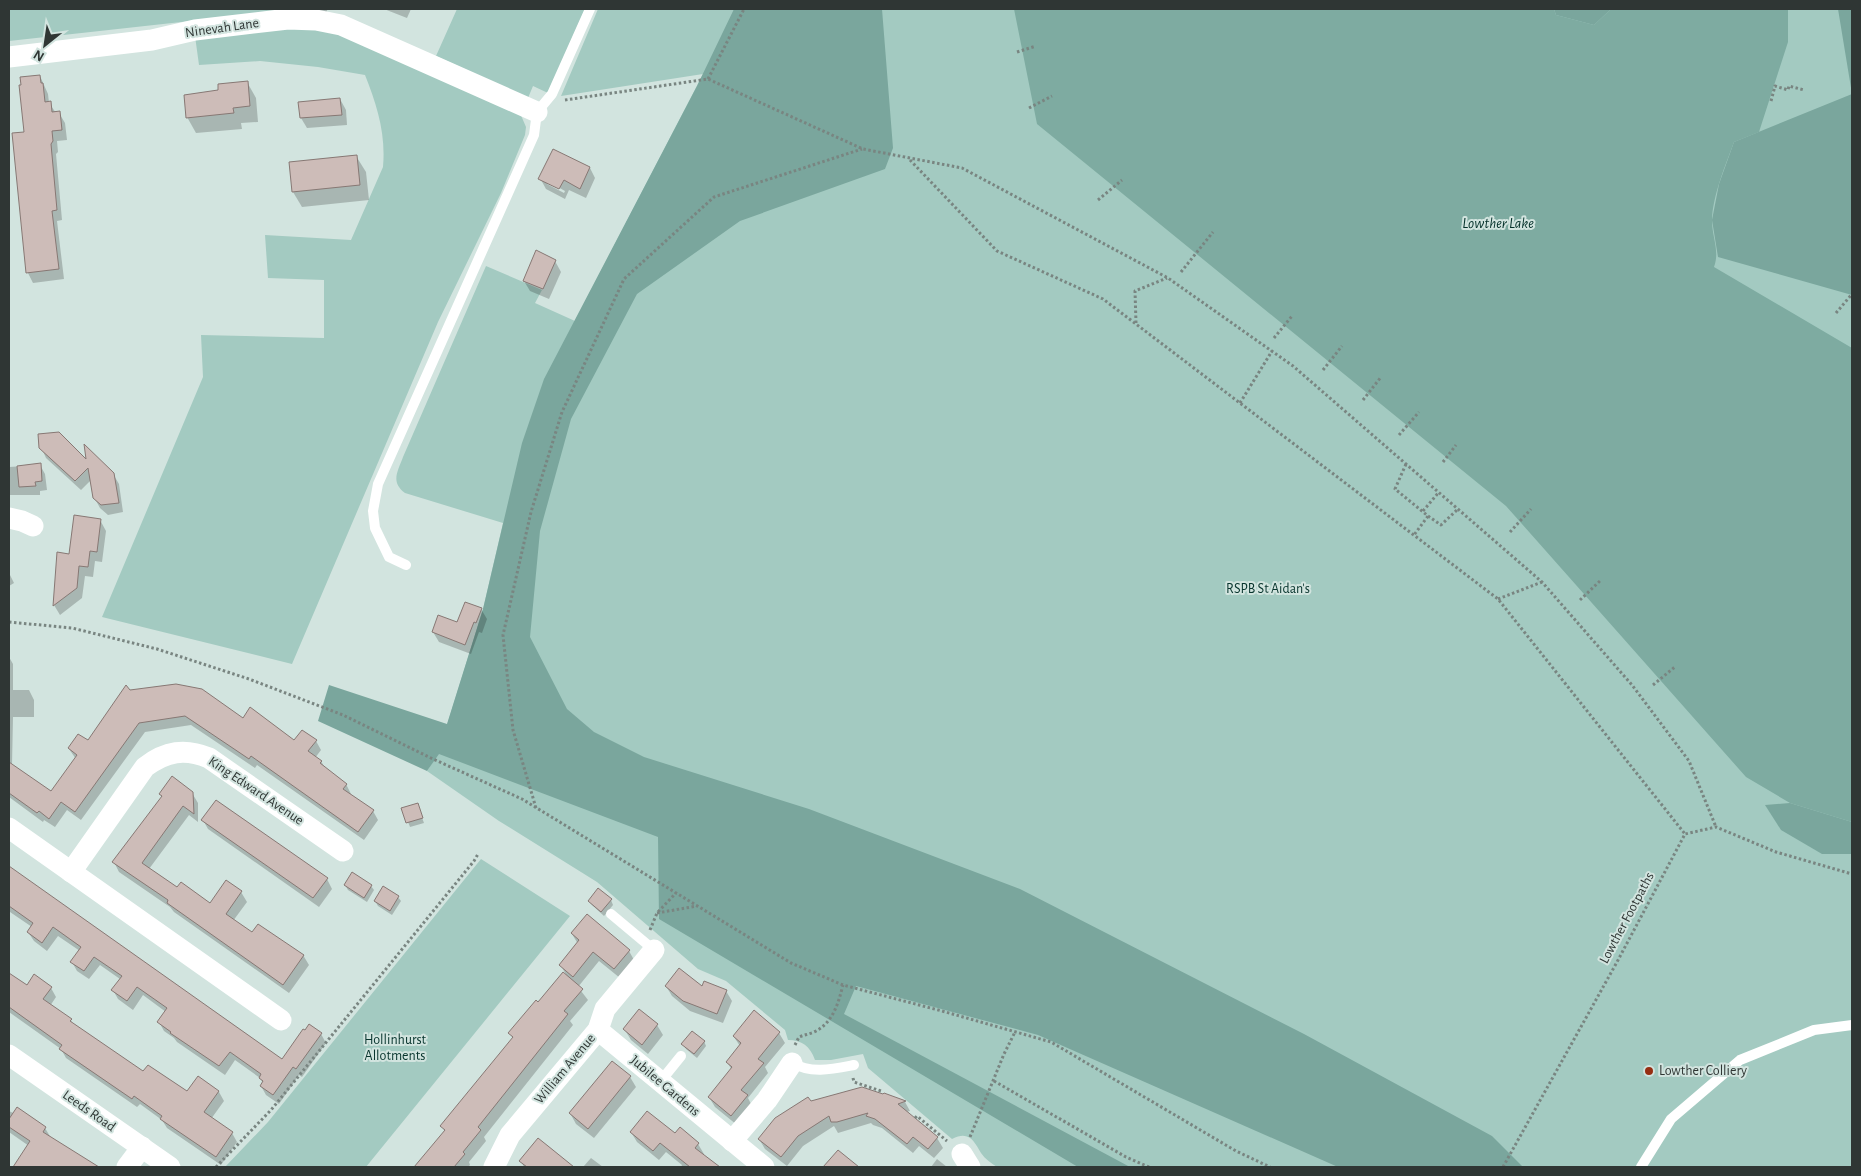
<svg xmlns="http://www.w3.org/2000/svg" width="1861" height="1176" font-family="'Alegreya Sans',sans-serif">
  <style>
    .green { fill: #a3cac1 }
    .forest { fill: #7aa69d }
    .water { fill: #7eaba1 }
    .shadow { fill: #0003; fill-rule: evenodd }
    .building { fill: #cdbcb8; stroke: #877874 }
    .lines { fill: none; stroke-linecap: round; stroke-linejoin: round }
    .path { stroke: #798581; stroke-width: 3; stroke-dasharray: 2.5 2.5; stroke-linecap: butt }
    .lane { stroke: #fff; stroke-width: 10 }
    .street { stroke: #fff; stroke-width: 21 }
    .poi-dot { fill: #962e12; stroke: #d2e4df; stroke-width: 2 }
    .labels { text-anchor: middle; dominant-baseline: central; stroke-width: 4; stroke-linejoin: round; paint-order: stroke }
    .street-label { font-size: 14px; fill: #2f3634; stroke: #d2e4df }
    .park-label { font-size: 14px; fill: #07342d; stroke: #d2e4df }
    .poi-label { font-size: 14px; fill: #2f3634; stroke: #d2e4df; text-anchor: start }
    .water-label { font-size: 15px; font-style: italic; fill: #04312a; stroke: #d2e4df }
  </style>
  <rect width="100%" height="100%" fill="#d2e4df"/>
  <!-- green -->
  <g class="green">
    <polygon points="9,9 298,9 9,41"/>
    <polygon points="457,9 585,9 548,93 533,86 528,98 436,56"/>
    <path d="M598,9H1852V1167H997C991,1163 985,1159 981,1153C974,1141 969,1130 952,1139L868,1068L863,1054L831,1060H815C810,1046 802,1040 788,1040L785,1030L726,981L698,969L597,882L499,821L427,771L438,754L483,609L503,523L405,493C390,482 398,471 403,457L486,266L542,290L535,303L575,321L703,74L561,96Z"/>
    <path d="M320,26L520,113L526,127L525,135L501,193L438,322L292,664L102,617L203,377L201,335L324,338V280L268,278L265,235L351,240L383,167C386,134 377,105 365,75L318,67L260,61L199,65L195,36Z"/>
    <polygon points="481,859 570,916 366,1167 225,1167 268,1122"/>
  </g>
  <!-- forest -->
  <g class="forest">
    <polygon points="734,9 882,9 893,148 885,169 740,221 637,294 571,419 540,531 530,637 567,709 594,732 644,757 809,809 1020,889 1304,1034 1492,1136 1523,1167 1338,1167 1038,1035 856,986 844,1014 1130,1167 1078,1167 659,919 658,837 439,754 427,771 318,721 329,685 447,724 483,609 522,443 544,379 697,86"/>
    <polygon points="1554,9 1611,9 1594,25 1556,15"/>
    <polygon points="1838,9 1852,9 1852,295 1718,257 1712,220 1719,184 1734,142 1852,94"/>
    <polygon points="1790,803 1852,822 1852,854 1822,854 1781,830 1765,805"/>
  </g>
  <!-- water -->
  <path class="water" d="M1014,9H1554L1556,15L1594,25L1611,9H1788V42L1759,132L1734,142C1726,164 1712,197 1712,221C1712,237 1720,251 1714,267L1852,348V822L1790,803L1746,777L1506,506L1037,124Z"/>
  <!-- shadow -->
  <g class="shadow">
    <polygon points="317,9 328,9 325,14"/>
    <polygon points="384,9 411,9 407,18"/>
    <polygon points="40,76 48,94 49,103 56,113 59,113 65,123 67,140 57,141 58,152 56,154 62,220 57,221 64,279 33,283 28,273 25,133"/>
    <polygon points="247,82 256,98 258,122 241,123 242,129 196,133 187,117 220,91"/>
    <polygon points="340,99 346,110 347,125 307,128 301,118 299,103"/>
    <polygon points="356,156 366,172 369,200 302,207 293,192"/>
    <path d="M590,168L595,178L586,198L569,190L565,199L546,189L540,178ZM547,181L565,191L564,193L547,184Z"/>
    <polygon points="555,261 561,272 549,299 530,291 524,281"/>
    <polygon points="41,447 88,462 113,474 119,484 123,512 108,515 100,508 94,497 91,480 81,490 46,458"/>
    <polygon points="40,465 45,474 47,490 40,491 40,495 9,495 9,467"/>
    <polygon points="100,520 106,531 102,562 95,561 93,577 85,576 82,598 60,615 54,605 59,554 70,555"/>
    <polygon points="9,573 14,583 9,586"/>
    <polygon points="481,609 487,619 482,633 479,632 471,654 439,642 433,632 458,624"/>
    <polygon points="9,657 13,664 13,690 29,690 34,700 34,717 13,717 12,766 51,793 76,759 69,749 88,742 130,692 244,719 294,742 316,741 321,750 315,758 321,761 325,768 346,784 351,794 350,795 373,811 378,820 364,840 257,765 255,768 191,725 145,732 81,820 67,810 55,827 44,820 43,822 9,797"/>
    <polygon points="192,793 198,803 198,822 189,815 149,869 177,889 210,904 241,892 247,902 233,921 253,934 303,955 309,965 289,993 174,912 170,907 119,872 114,862 162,798 160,794"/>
    <polygon points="417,804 424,823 410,827 403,809"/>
    <polygon points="203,820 327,879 332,889 319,907 208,829"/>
    <polygon points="9,867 282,1060 321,1034 326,1043 302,1077 299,1075 279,1104 266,1095 261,1086 263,1083 260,1078 235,1060 225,1075 177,1042 174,1038 164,1031 159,1022 166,1012 143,995 133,1010 118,999 113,990 120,979 100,965 89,979 77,971 72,962 80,951 58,936 47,951 34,941 28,932 32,927 10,912 9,913"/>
    <polygon points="345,885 371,886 374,890 367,902 348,890"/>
    <polygon points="398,897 401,901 392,915 378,906 375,901"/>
    <polygon points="611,900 613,905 604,916 592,905 589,901"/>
    <polygon points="572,934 629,951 634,960 620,978 599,961 578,987 588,1000 570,1021 573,1025 484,1137 486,1141 469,1162 470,1165 468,1167 416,1167 445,1132 442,1126 513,1039 510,1033 567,977 561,965 578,944"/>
    <polygon points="9,974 27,987 51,988 56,997 50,1006 71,1020 73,1025 144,1073 188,1093 219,1092 224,1101 211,1119 232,1133 237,1142 221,1165 167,1128 162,1120 140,1104 137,1107 66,1058 61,1049 9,1012"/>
    <polygon points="666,986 726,991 732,1001 723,1023 690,1011 672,996"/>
    <polygon points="657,1025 663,1035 648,1054 631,1040 625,1030"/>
    <polygon points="779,1033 785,1043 765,1067 768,1073 748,1098 752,1106 737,1125 715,1107 709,1097 732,1070 727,1062 740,1046 734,1037"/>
    <polygon points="704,1041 706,1046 697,1058 686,1049 683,1044"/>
    <polygon points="612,1062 630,1077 636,1087 594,1138 576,1124 570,1113"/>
    <polygon points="885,1094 905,1102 910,1111 906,1112 937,1138 943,1148 934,1158 919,1146 913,1153 882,1128 873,1125 871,1123 838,1133 834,1126 803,1146 787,1166 765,1149 759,1139 811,1103"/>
    <polygon points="9,1111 45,1128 51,1138 84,1159 89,1167 14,1167 29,1146 9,1132"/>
    <polygon points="680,1129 698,1144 704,1154 703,1155 718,1167 681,1167 682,1165 666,1152 659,1160 637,1142 631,1132 675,1135"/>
    <polygon points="538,1140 573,1167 524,1167 521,1161"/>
    <polygon points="591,1158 603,1167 583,1167"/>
    <polygon points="937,1159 947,1167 931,1167"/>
  </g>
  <!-- building -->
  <g class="building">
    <polygon points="40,75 41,83 43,83 45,102 51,101 52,112 60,111 62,130 52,131 53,141 51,144 57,210 52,211 59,269 26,273 12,133 24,132 19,85 21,85 20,77"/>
    <polygon points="248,81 250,106 233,108 234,113 186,118 184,95 218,90 218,84"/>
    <polygon points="340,98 342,115 300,118 298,102"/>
    <polygon points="553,149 590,167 580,189 564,180 559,189 538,179"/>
    <polygon points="357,155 360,185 292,192 289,162"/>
    <polygon points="536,250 556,260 543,289 523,281"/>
    <polygon points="59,432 86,459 84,444 114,473 119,503 101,505 93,498 88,468 75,481 39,448 38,434"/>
    <polygon points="41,463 42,481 35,482 36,486 19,487 17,466"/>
    <polygon points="74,515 101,519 97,552 90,551 88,567 79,566 77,588 53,606 57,552 69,554"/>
    <polygon points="465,602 482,608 476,623 474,622 465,645 432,632 438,615 457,622"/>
    <polygon points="176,684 202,689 243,718 250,707 294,740 302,730 317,740 308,751 322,761 320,763 347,784 343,789 374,810 358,832 251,756 249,759 185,716 139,723 75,812 61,802 49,819 39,811 37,813 9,793 9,762 51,791 77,755 68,748 78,734 88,740 126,685 130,690"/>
    <polygon points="172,776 193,792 194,814 183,806 142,863 177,887 181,882 210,903 226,880 242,891 226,914 252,932 258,924 304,955 283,985 167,903 168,900 112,862 162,796 159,794"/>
    <polygon points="216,800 328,878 313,898 201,820"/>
    <polygon points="418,803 423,818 406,823 401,808"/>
    <polygon points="9,866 282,1059 303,1029 305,1030 309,1024 322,1033 296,1069 293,1067 273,1095 260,1086 263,1081 259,1078 261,1074 230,1052 219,1066 170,1033 171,1032 157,1022 167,1008 137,987 127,1001 111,990 122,976 94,957 84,971 70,962 81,947 53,927 42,943 27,932 33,923 9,906"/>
    <polygon points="352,872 372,885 364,898 344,885"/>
    <polygon points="383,886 399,896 390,911 374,901"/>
    <polygon points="598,888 612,899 601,912 588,901"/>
    <polygon points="587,914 630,950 614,969 593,952 573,977 559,965 579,940 571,933"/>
    <polygon points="679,968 702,986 704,981 727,990 717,1014 683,1001 665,986"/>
    <polygon points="563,972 583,989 564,1011 568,1014 478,1127 481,1130 463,1152 465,1154 454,1167 414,1167 445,1130 440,1126 513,1037 508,1033 536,1000 538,1002"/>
    <polygon points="9,973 27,985 34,974 52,987 43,999 72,1019 70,1021 143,1071 148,1065 187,1091 198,1076 219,1091 204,1112 233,1132 216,1157 160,1119 162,1116 134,1096 132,1099 59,1049 62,1045 9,1007"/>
    <polygon points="639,1009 658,1024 642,1045 623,1029"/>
    <polygon points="754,1010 780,1032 758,1059 764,1063 741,1090 748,1095 731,1116 708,1097 732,1067 726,1062 741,1043 733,1036"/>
    <polygon points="692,1031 705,1041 694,1054 681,1044"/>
    <polygon points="612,1061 631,1076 588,1129 569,1113"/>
    <polygon points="862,1087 883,1094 884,1093 906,1101 898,1104 938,1137 928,1149 913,1137 907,1144 875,1119 866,1116 868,1113 837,1122 831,1122 829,1116 798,1136 781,1157 758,1139 775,1118 808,1097 811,1101"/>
    <polygon points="17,1107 46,1127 43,1132 99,1167 13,1167 30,1141 9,1127 9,1119"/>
    <polygon points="647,1111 675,1133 680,1127 699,1143 695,1148 720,1167 690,1167 660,1143 653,1151 630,1132"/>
    <polygon points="538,1138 548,1146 574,1167 527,1167 519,1161"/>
    <polygon points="838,1150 859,1167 823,1167"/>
  </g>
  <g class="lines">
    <!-- path -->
    <g class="path">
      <polyline points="1017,52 1036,46"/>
      <polyline points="708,79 744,9"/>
      <polyline points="565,100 708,79 863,149 962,168 1168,278 1293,366 1542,582 1632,685 1689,761 1716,827"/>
      <polyline points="1771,101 1775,86 1788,90 1789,86 1804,90"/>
      <polyline points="1029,108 1052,96"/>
      <polyline points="910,160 997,251 1103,299 1498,599 1685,834"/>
      <polyline points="1098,200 1122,180"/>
      <polyline points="1181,272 1213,232"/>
      <polyline points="1836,313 1852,294"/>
      <polyline points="1136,323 1135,291 1167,278"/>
      <polyline points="1274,338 1292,316"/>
      <polyline points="1323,370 1342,346"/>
      <polyline points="1363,400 1381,377"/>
      <polyline points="1240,403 1272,351"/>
      <polyline points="1399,435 1419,412"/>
      <polyline points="1443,462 1456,445"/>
      <polyline points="1406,464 1395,489 1428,516 1414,535"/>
      <polyline points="1423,511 1439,492"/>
      <polyline points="1428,516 1441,525 1458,509"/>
      <polyline points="1510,532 1531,509"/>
      <polyline points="1498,599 1542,582"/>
      <polyline points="1580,600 1601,580"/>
      <polyline points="9,622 72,628 157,649 249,679 343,715 433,759 522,799 791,963 843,985 942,1011 1051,1042 1236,1151 1270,1167"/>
      <polyline points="1653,685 1676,666"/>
      <polyline points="536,808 513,730 503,635 531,512 562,412 624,279 714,197 862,149"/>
      <polyline points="657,913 697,906"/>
      <polyline points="650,930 657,913 676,893"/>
      <path d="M795,1045L799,1037C804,1035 809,1034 814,1032C833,1023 838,1004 843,985"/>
      <polyline points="853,1078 854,1082 881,1091 881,1093"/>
      <polyline points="994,1081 1126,1157 1149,1167"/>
      <polyline points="915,1118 917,1116 947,1141"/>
      <polyline points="970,1137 1004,1054 1015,1032"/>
      <polyline points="216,1167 271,1110 474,861 478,854"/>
      <polyline points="1503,1167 1617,962 1685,834 1716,827 1776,852 1852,874"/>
    </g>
    <!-- lane -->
    <g class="lane">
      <polyline points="406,565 389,557 375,528 373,511 378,484 534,135 537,112 552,94 590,9"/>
      <polyline points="611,914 654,950"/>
      <path d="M792,1063C811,1074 833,1069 854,1065"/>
      <polyline points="660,1082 681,1056"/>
      <polyline points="1641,1167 1671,1119 1740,1060 1814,1030 1852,1025"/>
    </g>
    <!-- street -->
    <g class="street">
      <polyline points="9,57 152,40 195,30 288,19 316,20 341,25 537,112"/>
      <polyline points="9,518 22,521 33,526"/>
      <polyline points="9,828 281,1020"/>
      <path d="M71,872L145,767C166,751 185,748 209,758L343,851"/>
      <polyline points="598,1030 764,1167"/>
      <polyline points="9,1055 170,1167"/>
      <polyline points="732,1141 767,1100 792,1063"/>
      <polyline points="962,1154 970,1167"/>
      <polyline points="127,1167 142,1147"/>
      <polyline points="494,1167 510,1135 598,1030 605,1009 654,950"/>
    </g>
  </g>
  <!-- markers -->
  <circle class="poi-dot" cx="1649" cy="1071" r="5"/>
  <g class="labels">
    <!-- street labels -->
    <g class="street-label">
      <text transform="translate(222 28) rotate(-8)">Ninevah Lane</text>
      <text transform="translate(256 791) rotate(34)">King Edward Avenue</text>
      <text transform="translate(1627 918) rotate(-62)">Lowther Footpaths</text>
      <text transform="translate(565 1069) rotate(-50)">William Avenue</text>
      <text transform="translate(665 1086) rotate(40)">Jubilee Gardens</text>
      <text transform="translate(89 1111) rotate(35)">Leeds Road</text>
    </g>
    <!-- park labels -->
    <g class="park-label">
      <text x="1268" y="589">RSPB St Aidan's</text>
      <text x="395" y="1040">Hollinhurst<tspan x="395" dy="16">Allotments</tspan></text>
    </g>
    <!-- poi labels -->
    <g class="poi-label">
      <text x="1659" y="1071">Lowther Colliery</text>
    </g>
    <!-- water labels -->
    <g class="water-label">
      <text x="1498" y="223">Lowther Lake</text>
    </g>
  </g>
  <!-- border -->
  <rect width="1861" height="1176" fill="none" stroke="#2f3634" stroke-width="20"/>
  <!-- north arrow -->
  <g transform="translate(45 45) rotate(210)" stroke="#d2e4df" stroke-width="4" paint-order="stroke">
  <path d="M0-4L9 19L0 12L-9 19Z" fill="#2f3634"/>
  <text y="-8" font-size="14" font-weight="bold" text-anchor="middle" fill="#2f3634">N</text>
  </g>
</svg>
